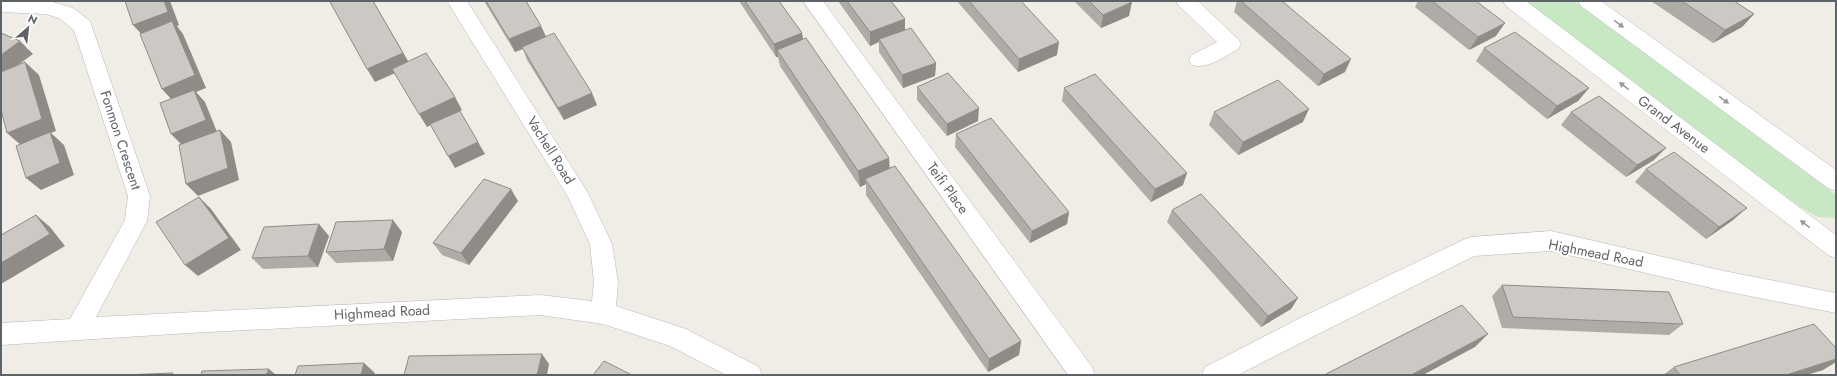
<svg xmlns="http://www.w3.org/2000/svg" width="1837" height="376" font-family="Jost,sans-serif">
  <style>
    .green { fill: #c7e8c2 }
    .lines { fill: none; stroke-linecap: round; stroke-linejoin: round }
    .minor-casing { stroke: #b4b8bb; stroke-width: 1 }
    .tertiary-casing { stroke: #b4b8bb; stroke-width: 1 }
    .minor { fill: #fff; fill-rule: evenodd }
    .tertiary { fill: #fff; fill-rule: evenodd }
    .wall { fill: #afaca8 }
    .shaded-wall { fill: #8f8c88 }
    .building { fill: #ccc8c3; stroke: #8f8c88 }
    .oneway { fill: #969a9c }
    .labels { text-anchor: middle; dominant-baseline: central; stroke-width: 4; stroke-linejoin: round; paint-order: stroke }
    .street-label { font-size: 14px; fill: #5e6367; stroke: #fff }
  </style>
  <rect width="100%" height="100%" fill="#f0ede6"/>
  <!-- green -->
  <polygon class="green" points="1525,1 1574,1 1830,190 1836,196 1836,218 1818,217 1800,207"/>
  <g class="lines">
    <!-- minor casing -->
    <g class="minor-casing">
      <g id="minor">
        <polygon points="1,1 49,1 73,8 90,21 150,196 147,221 96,317 540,295 592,301 594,282 590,244 568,197 447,1 467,1 588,193 612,244 618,282 616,306 686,329 759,367 762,375 726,375 670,346 603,324 540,315 189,333 1,345 1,323 70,319 125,220 128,196 74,30 59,18 46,14 1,12"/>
        <polygon points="803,1 823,1 1092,367 1095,375 1068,375"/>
        <path d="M1176,1H1198L1238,39L1241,44L1238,49C1225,56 1207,70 1192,65L1189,60L1192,55L1217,42L1179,6Z"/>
        <polygon points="1551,231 1724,271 1836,293 1836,313 1724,291 1551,251 1474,256 1318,334 1238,375 1202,375 1205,367 1300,318 1463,240 1471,237"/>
      </g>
    </g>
    <!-- tertiary casing -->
    <g class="tertiary-casing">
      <g id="tertiary">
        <polygon points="1503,1 1526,1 1836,235 1836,258 1828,255 1506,6"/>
        <polygon points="1578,1 1601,1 1836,170 1836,191 1828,188 1581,6"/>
      </g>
    </g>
    <!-- minor -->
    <use href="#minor" class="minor"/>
    <!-- tertiary -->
    <use href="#tertiary" class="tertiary"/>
  </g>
  <!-- wall -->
  <g class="wall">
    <polygon points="484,1 526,1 541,26 546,37 597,105 564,120 527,60 523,49 515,52"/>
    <polygon points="739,1 779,1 802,33 803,40 890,168 1021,341 1019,355 988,372 866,195 866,184 860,187 780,66 778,57 776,57"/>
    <polygon points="838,1 891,1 905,19 905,30 936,63 935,76 903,88 879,52 879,42 870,46"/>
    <polygon points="957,1 1021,1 1057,55 1018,72"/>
    <polygon points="1074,1 1130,1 1129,16 1101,28"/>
    <polygon points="1237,1 1282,1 1345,72 1318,86 1234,12"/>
    <polygon points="1418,1 1476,1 1496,36 1469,50 1415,7"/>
    <polygon points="1651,1 1734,1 1754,14 1742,27 1713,43"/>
    <polygon points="1484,48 1589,88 1578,101 1547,119 1476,61"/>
    <polygon points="917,87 978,121 947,136 917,100"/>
    <polygon points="1064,88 1183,185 1151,202 1062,101"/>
    <polygon points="1214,112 1303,122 1238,155 1209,125"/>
    <polygon points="1571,112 1654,160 1626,177 1561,125"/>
    <polygon points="956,134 1069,212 1067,224 1030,243 955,147"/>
    <polygon points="1646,169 1733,220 1706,239 1635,182"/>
    <polygon points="518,201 469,265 442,255 433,243"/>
    <polygon points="1172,210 1298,298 1291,309 1261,327 1167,222"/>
    <polygon points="402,232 393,261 336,263 326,252"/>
    <polygon points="329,236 318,267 263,269 252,258"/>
    <polygon points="1502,285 1683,324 1669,335 1502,328 1492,296"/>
    <polygon points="1674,367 1823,370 1806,375 1663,375"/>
  </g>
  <!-- shaded-wall -->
  <g class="shaded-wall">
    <polygon points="164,1 170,1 179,25 177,26 183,34 206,88 196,92 205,102 217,132 183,146 171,134 173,101 162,89 145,38 133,25"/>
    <polygon points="373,1 411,66 375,82 367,69"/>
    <polygon points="1132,2 1129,16 1101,28 1103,15"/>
    <polygon points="1754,14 1742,27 1713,43 1725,30"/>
    <polygon points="905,19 905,32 879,39 879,42 870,46 870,32"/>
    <polygon points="1505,23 1496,36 1469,50 1478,37"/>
    <polygon points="541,26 547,39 515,52 509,39"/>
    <polygon points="802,33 804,46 777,50 778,57 776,57 774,44"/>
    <polygon points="20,41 33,54 3,76 1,74 1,55"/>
    <polygon points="1059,42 1057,55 1018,72 1019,59"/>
    <polygon points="1351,59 1345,72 1318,86 1324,74"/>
    <polygon points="25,62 39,75 56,131 51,133 64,145 74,175 41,190 26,178 22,146 7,133"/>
    <polygon points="936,63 935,76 903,88 902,75"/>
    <polygon points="1589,88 1578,101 1547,119 1557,106"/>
    <polygon points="592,93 597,105 564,120 558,108"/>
    <polygon points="455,97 462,110 427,127 419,114"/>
    <polygon points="979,108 978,121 947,136 947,124"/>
    <polygon points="1309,109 1303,122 1238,155 1243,142"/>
    <polygon points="220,130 231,142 239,180 198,196 186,184"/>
    <polygon points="478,142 485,154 455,168 448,156"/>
    <polygon points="1666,148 1654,160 1626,177 1637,165"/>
    <polygon points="889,158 890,173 865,179 866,184 860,187 858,171"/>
    <polygon points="1187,173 1183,185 1151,202 1155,189"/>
    <polygon points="511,189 518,201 469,265 461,253"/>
    <polygon points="199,197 211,209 241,250 198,276 185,265"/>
    <polygon points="1747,208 1733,220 1706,239 1719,227"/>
    <polygon points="1069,212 1067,224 1030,243 1032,231"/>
    <polygon points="36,215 50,227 65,246 1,284 1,263"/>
    <polygon points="393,220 402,232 393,261 384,249"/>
    <polygon points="319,224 329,236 318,267 308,256"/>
    <polygon points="1298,298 1291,309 1261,327 1268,316"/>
    <polygon points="1488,334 1475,347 1423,375 1411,375"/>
    <polygon points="1021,341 1019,355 988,372 989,359"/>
    <polygon points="542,354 549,364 547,375 537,375"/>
    <polygon points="1836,359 1836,362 1823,370 1806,375 1786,375"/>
    <polygon points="364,363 375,373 374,375 361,375"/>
    <polygon points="269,369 276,375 266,375"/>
  </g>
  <!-- building -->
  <g class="building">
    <polygon points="125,1 164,1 168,12 133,25"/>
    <polygon points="332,1 373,1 403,53 367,69 330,2"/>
    <polygon points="486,1 526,1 541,26 509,39"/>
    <polygon points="745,1 779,1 802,33 774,44"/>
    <polygon points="847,1 891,1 905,19 870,32"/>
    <polygon points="969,1 1021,1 1059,42 1019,59"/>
    <polygon points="1089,1 1130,1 1132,2 1103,15"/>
    <polygon points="1241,1 1282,1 1351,59 1324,74"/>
    <polygon points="1432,1 1476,1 1505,23 1478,37"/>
    <polygon points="1682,1 1734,1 1754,14 1725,30"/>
    <polygon points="172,21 195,75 162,89 140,34"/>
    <polygon points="911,28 936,63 902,75 879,39"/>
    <polygon points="1515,32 1589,88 1557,106 1484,48"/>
    <polygon points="1,33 20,41 1,55"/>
    <polygon points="554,33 592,93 558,108 522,47"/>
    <polygon points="806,38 889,158 858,171 777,50"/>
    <polygon points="426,53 455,97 419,114 392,69"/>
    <polygon points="25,62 42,119 7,133 1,110 1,72"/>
    <polygon points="948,73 979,108 947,124 917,87"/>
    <polygon points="1095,74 1187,173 1155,189 1064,88"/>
    <polygon points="1278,80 1309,109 1243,142 1214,112"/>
    <polygon points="194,90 206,120 171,134 160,103"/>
    <polygon points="1599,96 1666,148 1637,165 1571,112"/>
    <polygon points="460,111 478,142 448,156 430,124"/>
    <polygon points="991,118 1069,212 1032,231 956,134"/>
    <polygon points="220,130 228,168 186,184 179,145"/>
    <polygon points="50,132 60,163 26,178 16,146"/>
    <polygon points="1674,152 1747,208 1719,227 1646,169"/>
    <polygon points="895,166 1021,341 989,359 865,179"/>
    <polygon points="484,179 511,189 461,253 433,243"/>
    <polygon points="1201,194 1298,298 1268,316 1172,210"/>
    <polygon points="199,197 229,238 185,265 156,222"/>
    <polygon points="36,215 50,234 1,263 1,235"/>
    <polygon points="393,220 384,249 326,252 336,222"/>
    <polygon points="319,224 308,256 252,258 264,227"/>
    <polygon points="1502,285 1669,292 1683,324 1513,317"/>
    <polygon points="1462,305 1488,334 1411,375 1326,375 1326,374"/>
    <polygon points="1814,324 1836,348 1836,359 1786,375 1680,375 1674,367"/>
    <polygon points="542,354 537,375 404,375 409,356"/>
    <polygon points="604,361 632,375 593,375"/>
    <polygon points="364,363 361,375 295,375 298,366"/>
    <polygon points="269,369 266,375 201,375 202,371"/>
    <polygon points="173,373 172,375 124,375"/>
  </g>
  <!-- one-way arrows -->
  <defs><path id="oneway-solid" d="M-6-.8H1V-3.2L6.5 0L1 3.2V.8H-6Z"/></defs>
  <g class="oneway">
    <use href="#oneway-solid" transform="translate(1619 24) rotate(36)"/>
    <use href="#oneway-solid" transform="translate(1624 86) rotate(-143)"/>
    <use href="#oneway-solid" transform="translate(1724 100) rotate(36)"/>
    <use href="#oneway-solid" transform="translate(1805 224) rotate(-143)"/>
  </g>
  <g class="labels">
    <!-- street labels -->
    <g class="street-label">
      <text transform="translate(1674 124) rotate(37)">Grand Avenue</text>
      <text transform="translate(121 140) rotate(72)">Fonmon Crescent</text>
      <text transform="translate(551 150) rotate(58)">Vachell Road</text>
      <text transform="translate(948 188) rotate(54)">Teifi Place</text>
      <text transform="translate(1596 253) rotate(11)">Highmead Road</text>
      <text transform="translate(382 312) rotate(-3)">Highmead Road</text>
    </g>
  </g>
  <!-- border -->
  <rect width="1837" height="376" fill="none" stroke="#5e6367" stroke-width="4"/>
  <!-- north arrow -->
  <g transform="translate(28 28) rotate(28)" stroke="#ffffff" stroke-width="3" paint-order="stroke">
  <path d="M0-3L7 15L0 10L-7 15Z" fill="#5e6367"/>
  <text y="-6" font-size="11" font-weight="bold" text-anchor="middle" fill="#5e6367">N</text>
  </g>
</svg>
